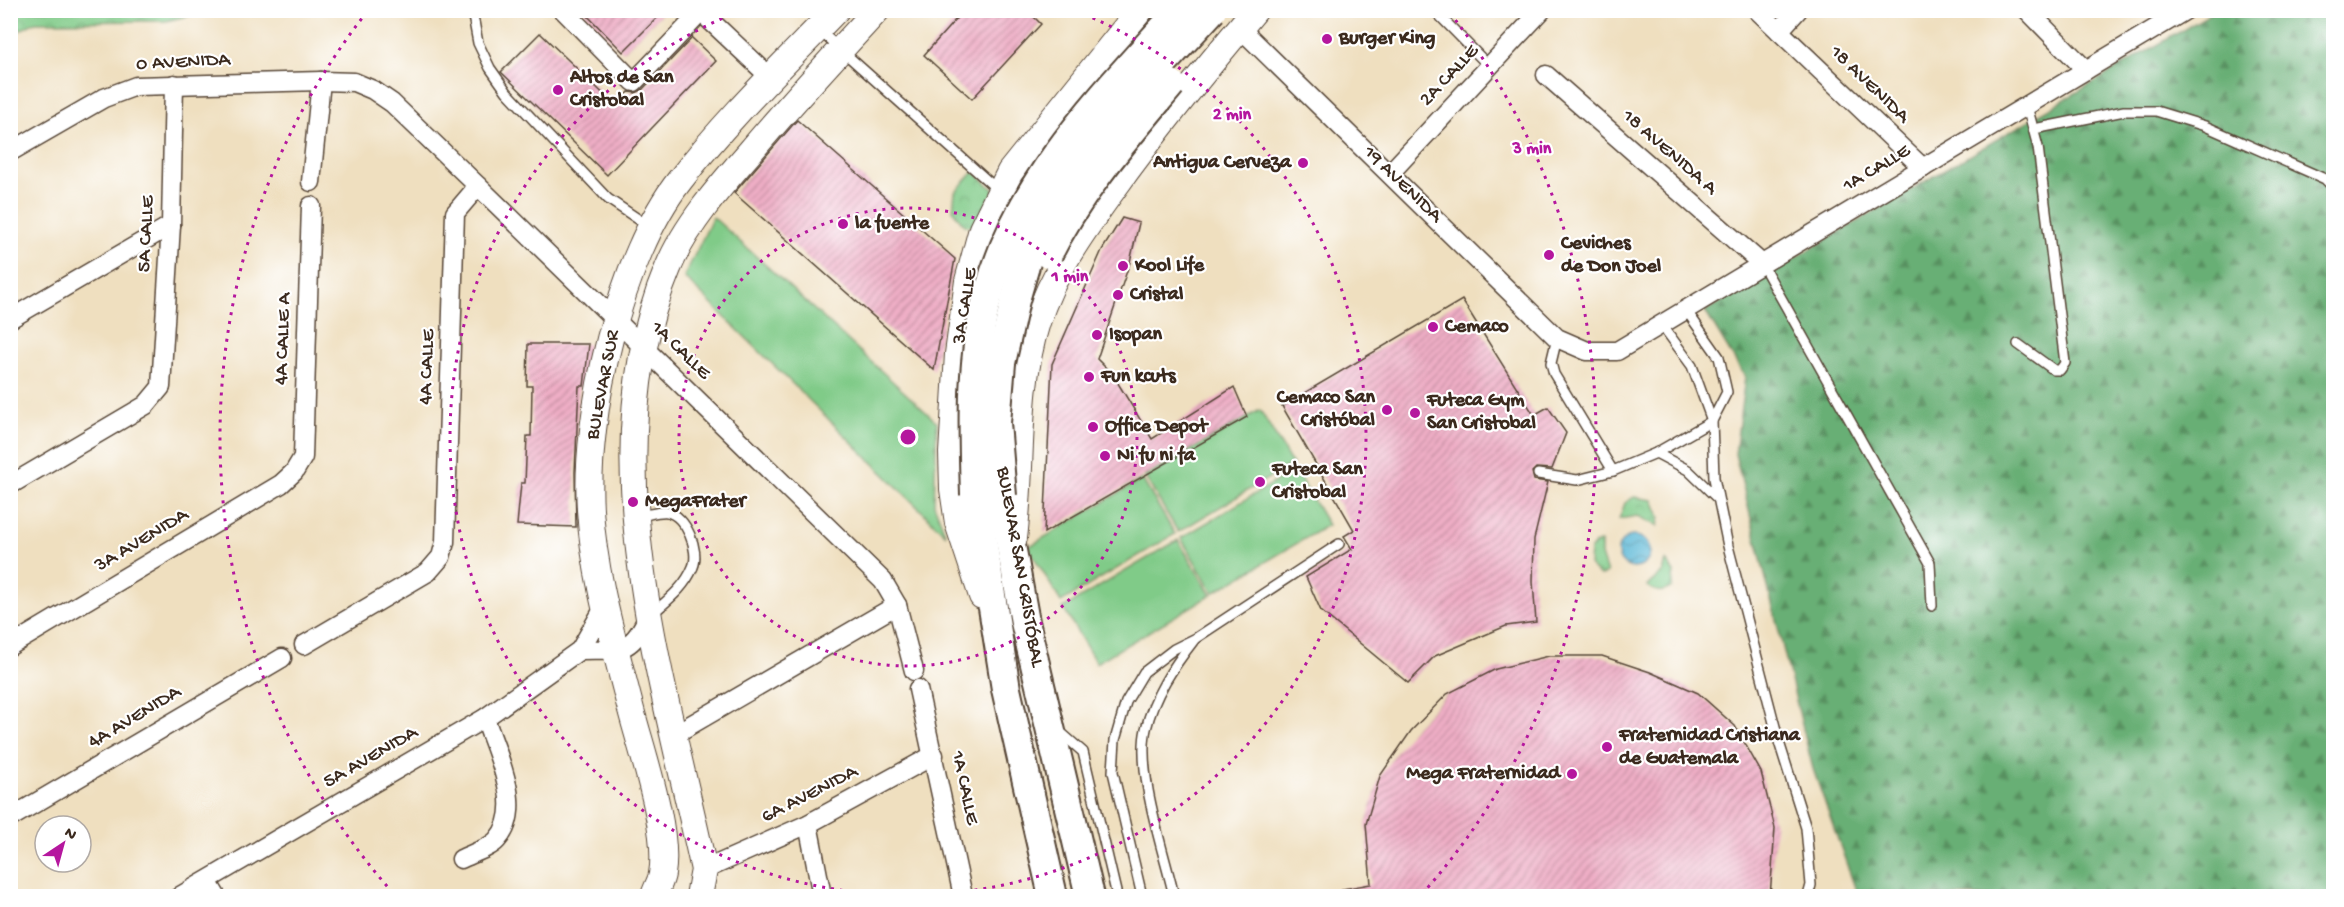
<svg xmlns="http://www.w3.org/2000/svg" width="2344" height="907" font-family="'Gochi Hand',sans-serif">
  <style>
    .grass { fill: #80cb88; stroke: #5e7a53; stroke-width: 1.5 }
    .forest { fill: url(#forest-firs); stroke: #526c49; stroke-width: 1.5 }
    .park { fill: url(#park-crowns); stroke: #5e7a53; stroke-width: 1.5 }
    .water { fill: url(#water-waves); stroke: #48707a; stroke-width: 1.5 }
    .building { fill: url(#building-hatch) }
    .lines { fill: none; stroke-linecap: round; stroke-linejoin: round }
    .lane-casing { stroke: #564536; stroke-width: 12 }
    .street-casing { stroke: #564536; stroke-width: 21 }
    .secondary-casing { stroke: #564536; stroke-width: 28 }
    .primary-casing { stroke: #564536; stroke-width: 32 }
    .lane { stroke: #fff; stroke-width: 9 }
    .street { stroke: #fff; stroke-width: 18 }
    .secondary { stroke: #fff; stroke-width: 26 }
    .primary { stroke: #fff; stroke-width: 28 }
    .primary-bridge-casing { stroke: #564536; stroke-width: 32; stroke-linecap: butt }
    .primary-bridge { stroke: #fff; stroke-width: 28 }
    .ring { fill: none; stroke: #b5179e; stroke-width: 3; stroke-dasharray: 3 6 }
    .poi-dot { fill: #b5179e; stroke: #fff; stroke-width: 2 }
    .labels { text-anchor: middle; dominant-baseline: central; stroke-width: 4.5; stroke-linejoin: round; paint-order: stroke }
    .poi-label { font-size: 20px; font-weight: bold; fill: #3b2a1e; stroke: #fff; text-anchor: start }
    .street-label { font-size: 20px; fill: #3b2a1e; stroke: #fff }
    .centre { fill: #b5179e; stroke: #fff; stroke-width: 3 }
    .ring-label { font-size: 18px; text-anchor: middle; font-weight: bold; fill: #b5179e; stroke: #fff; stroke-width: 4.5; stroke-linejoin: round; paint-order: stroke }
  </style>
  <defs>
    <pattern id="forest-firs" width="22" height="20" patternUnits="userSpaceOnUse" patternTransform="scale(1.5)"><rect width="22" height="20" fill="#68af74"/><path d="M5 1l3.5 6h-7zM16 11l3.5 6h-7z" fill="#578f5f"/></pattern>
    <pattern id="park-crowns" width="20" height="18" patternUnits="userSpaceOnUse" patternTransform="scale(1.5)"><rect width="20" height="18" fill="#80cb88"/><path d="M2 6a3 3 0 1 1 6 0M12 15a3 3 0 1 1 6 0" fill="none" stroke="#70ae75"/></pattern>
    <pattern id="water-waves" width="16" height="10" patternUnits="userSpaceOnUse" patternTransform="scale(1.5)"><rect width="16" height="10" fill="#56b6d5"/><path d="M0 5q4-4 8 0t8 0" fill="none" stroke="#4894ac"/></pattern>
    <pattern id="building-hatch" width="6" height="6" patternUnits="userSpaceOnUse" patternTransform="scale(1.5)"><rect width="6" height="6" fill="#efaec6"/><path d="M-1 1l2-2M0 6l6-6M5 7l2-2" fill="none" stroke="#c38ea0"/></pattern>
  </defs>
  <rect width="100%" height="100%" fill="#fff"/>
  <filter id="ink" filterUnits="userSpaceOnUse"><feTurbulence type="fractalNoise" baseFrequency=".0167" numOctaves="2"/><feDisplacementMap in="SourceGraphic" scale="12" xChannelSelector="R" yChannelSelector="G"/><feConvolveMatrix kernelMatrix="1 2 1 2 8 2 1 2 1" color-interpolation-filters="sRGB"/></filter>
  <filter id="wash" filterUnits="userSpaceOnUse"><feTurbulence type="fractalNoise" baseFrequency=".008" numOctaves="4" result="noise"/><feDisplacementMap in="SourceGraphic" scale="24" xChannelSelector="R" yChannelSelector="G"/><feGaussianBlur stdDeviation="1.35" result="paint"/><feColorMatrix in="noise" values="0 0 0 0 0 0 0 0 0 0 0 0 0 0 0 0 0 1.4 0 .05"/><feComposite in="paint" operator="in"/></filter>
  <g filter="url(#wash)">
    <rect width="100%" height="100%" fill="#efdfbf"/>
    <!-- grass -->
    <g class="grass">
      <polygon points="713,217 937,422 934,504 946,535 684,277"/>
      <polygon points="1260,410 1292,464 1178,532 1145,477"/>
      <polygon points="1295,470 1328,525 1213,593 1181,538"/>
      <polygon points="1142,479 1175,534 1061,602 1028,547"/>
      <polygon points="1178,540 1211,595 1096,663 1063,608"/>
    </g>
    <!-- forest -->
    <polygon class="forest" points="2215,11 2333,11 2333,896 1858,896 1813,769 1735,454 1745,377 1705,311"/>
    <!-- park -->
    <g class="park">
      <polygon points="11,10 209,10 209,11 166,21 35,22 11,35"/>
      <polygon points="974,172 994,190 975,227 964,225 953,210 955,192"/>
      <polygon points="1634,497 1653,500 1660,517 1658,526 1638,516 1619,519 1625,503"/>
      <polygon points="1601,542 1601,555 1607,573 1600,576 1589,565 1590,550 1595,544"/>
      <path d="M1666,561L1674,572L1672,587C1663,593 1656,593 1647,586L1663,572Z"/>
    </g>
    <!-- water -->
    <circle class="water" cx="1634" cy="552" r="16"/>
    <g id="blocks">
      <!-- building -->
      <g class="building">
        <polygon points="582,10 665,10 623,52"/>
        <polygon points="964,10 1027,10 1041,24 972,99 924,55"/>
        <polygon points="540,33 616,106 629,92 636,93 642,90 692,38 716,61 607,175 501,72"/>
        <polygon points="797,120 955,259 934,370 734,193"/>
        <polygon points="1122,218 1139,223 1130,262 1097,359 1113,375 1152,439 1234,387 1247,417 1044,533 1052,364 1102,250"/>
        <polygon points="1462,300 1534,415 1548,407 1566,433 1552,469 1536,468 1532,472 1534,480 1548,482 1534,539 1533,582 1536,622 1506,626 1435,656 1408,683 1321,611 1306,577 1352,549 1344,536 1354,530 1282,406"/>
        <polygon points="528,344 589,344 584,386 579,386 575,472 576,527 517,525 521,483 525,483 527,436 531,436 532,386 527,386"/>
        <polygon points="1549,656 1602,656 1650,672 1698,693 1735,726 1761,772 1775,828 1770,897 1343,897 1342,889 1371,884 1366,824 1380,776 1411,731 1447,694 1496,669"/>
      </g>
    </g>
  </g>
  <g filter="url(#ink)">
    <use href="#blocks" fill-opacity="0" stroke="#564536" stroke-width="1.5"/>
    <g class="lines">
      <!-- lane casing -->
      <g class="lane-casing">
        <g id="lane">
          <polyline points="1434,10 1490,67"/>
          <polyline points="473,16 478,43 490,68 507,92 608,199 650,227"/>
          <polyline points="820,31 999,191"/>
          <polyline points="2034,129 2124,111 2156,111 2205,126 2325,179 2334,188"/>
          <polyline points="1762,264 1930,563 1932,606"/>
          <polyline points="1662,325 1692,366 1712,421 1714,478 1728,546 1779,742 1806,828 1811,885 1808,896"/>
          <polyline points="1557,338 1551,363 1554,374 1613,471"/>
          <polyline points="2018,344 2054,370 2060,370 2065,363 2038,147 2027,106"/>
          <polyline points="1656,453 1712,421 1727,392 1719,357 1686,310"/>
          <polyline points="1538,474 1577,480 1613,471 1656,453 1688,470 1717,498"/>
          <path d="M639,516C647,515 659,511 667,512C686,515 700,551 693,567C685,587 669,599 653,613"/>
          <polyline points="1059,731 1083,752 1117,896"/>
          <polyline points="1142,896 1113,772 1115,740 1126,702 1144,672 1174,649 1196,638 1339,544"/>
          <path d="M1174,896C1164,852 1136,772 1146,729C1154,695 1173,667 1194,640"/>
        </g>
      </g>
      <!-- street casing -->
      <g class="street-casing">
        <g id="street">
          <polyline points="563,10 634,82 703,10"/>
          <polyline points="699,10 771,78"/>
          <polyline points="1757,10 1923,168"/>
          <polyline points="2027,10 2086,70"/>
          <polyline points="1240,28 1557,338 1587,351 1617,351 2186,10"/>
          <polyline points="1779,31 1798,10"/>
          <polyline points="1546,75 1762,264"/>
          <polyline points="10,152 104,98 136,86 321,81 354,82 373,90 392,103 478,186 883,581 897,605 914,671"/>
          <polyline points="1390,173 1542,10"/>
          <polyline points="311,182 321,81"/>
          <polyline points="10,319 171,225"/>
          <polyline points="10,485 146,405 161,387 171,225 174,84"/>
          <polyline points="304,645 428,572 441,557 445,542 455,213 478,186"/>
          <polyline points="10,646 281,484 294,472 303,457 311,206"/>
          <path d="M580,650C619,649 631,655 648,616"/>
          <polyline points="918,689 963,896"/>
          <polyline points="675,734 897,605"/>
          <polyline points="10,818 282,658"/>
          <polyline points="808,824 822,896"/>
          <path d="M461,859C471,854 490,848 497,840C526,808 496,753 485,718"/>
          <polyline points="704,870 808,824 934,755"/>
          <polyline points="207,881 216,896"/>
          <polyline points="180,896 485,718 580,650 605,606"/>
        </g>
      </g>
      <!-- secondary casing -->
      <g class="secondary-casing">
        <g id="secondary">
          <path d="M1014,538C1023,467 1015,391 1037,322C1052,274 1082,232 1111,192C1156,129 1205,70 1255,10"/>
          <polyline points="982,596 958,523 953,489 952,453 958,354 968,281 982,229 1010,172 1140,10"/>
          <path d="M654,896C656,889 661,881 662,874C670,829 640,747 629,702C613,639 594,575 590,510C584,415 620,256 680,180C726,120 783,65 836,10"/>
          <path d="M699,896L704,870C664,681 589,456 668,268C685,226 721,185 750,152C791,103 834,57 877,10"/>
        </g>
      </g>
      <!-- primary casing -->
      <g class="primary-casing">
        <g id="primary">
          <polyline points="975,495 1006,689 1053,896"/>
          <polyline points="1002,496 1025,622 1090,896"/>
        </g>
      </g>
      <!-- lane -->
      <use href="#lane" class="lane"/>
      <!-- street -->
      <use href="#street" class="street"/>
      <!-- secondary -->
      <use href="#secondary" class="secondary"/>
      <!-- primary -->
      <use href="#primary" class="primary"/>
      <!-- primary-bridge casing -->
      <g class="primary-bridge-casing">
        <g id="primary-bridge">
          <path d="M1048,254C1079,191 1126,138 1171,84"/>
          <path d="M975,495C973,428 970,360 988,295C1018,180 1103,96 1180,10"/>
          <polyline points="1002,496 996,423 1001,363 1015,300 1033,238 1053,201 1128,101 1212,10"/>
        </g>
      </g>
      <!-- primary-bridge -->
      <use href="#primary-bridge" class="primary-bridge"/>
    </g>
  </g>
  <!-- distance rings -->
  <g class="ring">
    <circle cx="908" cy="437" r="229"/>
    <path d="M1076 11A458 458 0 1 1 740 11"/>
    <path d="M393 893A688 688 0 0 1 366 13M1450 13A688 688 0 0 1 1423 893"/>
  </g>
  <!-- markers -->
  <g class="poi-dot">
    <circle cx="1327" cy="39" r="6"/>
    <circle cx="558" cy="90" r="6"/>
    <circle cx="1303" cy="163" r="6"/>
    <circle cx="843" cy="224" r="6"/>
    <circle cx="1549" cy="255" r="6"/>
    <circle cx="1123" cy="266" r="6"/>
    <circle cx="1118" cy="295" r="6"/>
    <circle cx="1433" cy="327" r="6"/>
    <circle cx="1097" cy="335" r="6"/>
    <circle cx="1089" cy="377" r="6"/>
    <circle cx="1387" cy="410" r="6"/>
    <circle cx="1415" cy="413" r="6"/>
    <circle cx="1093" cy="427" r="6"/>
    <circle cx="1105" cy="456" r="6"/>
    <circle cx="1260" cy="482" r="6"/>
    <circle cx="633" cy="502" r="6"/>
    <circle cx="1607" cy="747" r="6"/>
    <circle cx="1572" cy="774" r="6"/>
  </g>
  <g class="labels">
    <!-- poi labels -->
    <g class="poi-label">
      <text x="1339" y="39">Burger King</text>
      <text x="570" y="78">Altos de San<tspan x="570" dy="23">Cristobal</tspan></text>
      <text x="1291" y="163" text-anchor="end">Antigua Cerveza</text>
      <text x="855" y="224">la fuente</text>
      <text x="1561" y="244">Ceviches<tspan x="1561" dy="23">de Don Joel</tspan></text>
      <text x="1135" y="266">Kool Life</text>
      <text x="1130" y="295">Cristal</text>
      <text x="1445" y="327">Cemaco</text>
      <text x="1109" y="335">Isopan</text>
      <text x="1101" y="377">Fun kcuts</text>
      <text x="1375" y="398" text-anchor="end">Cemaco San<tspan x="1375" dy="23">Cristóbal</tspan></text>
      <text x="1427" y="401">Futeca Gym<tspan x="1427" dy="23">San Cristobal</tspan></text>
      <text x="1105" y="427">Office Depot</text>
      <text x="1117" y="456">Ni fu ni fa</text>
      <text x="1272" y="470">Futeca San<tspan x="1272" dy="23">Cristobal</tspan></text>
      <text x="645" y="502">MegaFrater</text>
      <text x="1619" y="736">Fraternidad Cristiana<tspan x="1619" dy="23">de Guatemala</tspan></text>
      <text x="1560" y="774" text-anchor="end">Mega Fraternidad</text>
    </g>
    <!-- street labels -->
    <g class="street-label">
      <text transform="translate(183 63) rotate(-3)">0 AVENIDA</text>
      <text transform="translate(1450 76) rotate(-47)">2A CALLE</text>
      <text transform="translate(1869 85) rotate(44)">18 AVENIDA</text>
      <text transform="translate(1669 153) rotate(41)">18 AVENIDA A</text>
      <text transform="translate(1877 169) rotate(-31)">1A CALLE</text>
      <text transform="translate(1402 185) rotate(44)">19 AVENIDA</text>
      <text transform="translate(147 234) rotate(-87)">5A CALLE</text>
      <text transform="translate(966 306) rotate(-81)">3A CALLE</text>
      <text transform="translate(284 339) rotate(-88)">4A CALLE A</text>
      <text transform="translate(680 351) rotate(44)">1A CALLE</text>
      <text transform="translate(428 367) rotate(-88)">4A CALLE</text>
      <text transform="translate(604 385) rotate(-79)">BULEVAR SUR</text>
      <text transform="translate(142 541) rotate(-31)">3A AVENIDA</text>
      <text transform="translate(1019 567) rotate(80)">BULEVAR SAN CRISTÓBAL</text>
      <text transform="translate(135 718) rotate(-31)">4A AVENIDA</text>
      <text transform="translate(371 758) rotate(-30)">5A AVENIDA</text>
      <text transform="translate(964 788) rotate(78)">1A CALLE</text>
      <text transform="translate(810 795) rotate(-27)">6A AVENIDA</text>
    </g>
  </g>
  <circle cx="908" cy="437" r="9" class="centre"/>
  <g class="ring-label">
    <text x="1232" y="119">2 min</text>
    <text x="1532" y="153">3 min</text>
    <text x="1070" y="281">1 min</text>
  </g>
  <!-- margin -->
  <rect width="2344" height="907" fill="none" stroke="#fff" stroke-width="36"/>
  <!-- north arrow -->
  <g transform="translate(63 844) rotate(36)"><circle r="28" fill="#ffffff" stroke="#b1aaa5" stroke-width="1.5"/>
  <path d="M0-4.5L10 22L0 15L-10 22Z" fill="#b5179e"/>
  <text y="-9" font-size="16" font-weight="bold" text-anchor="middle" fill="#3b2a1e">N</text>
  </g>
</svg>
